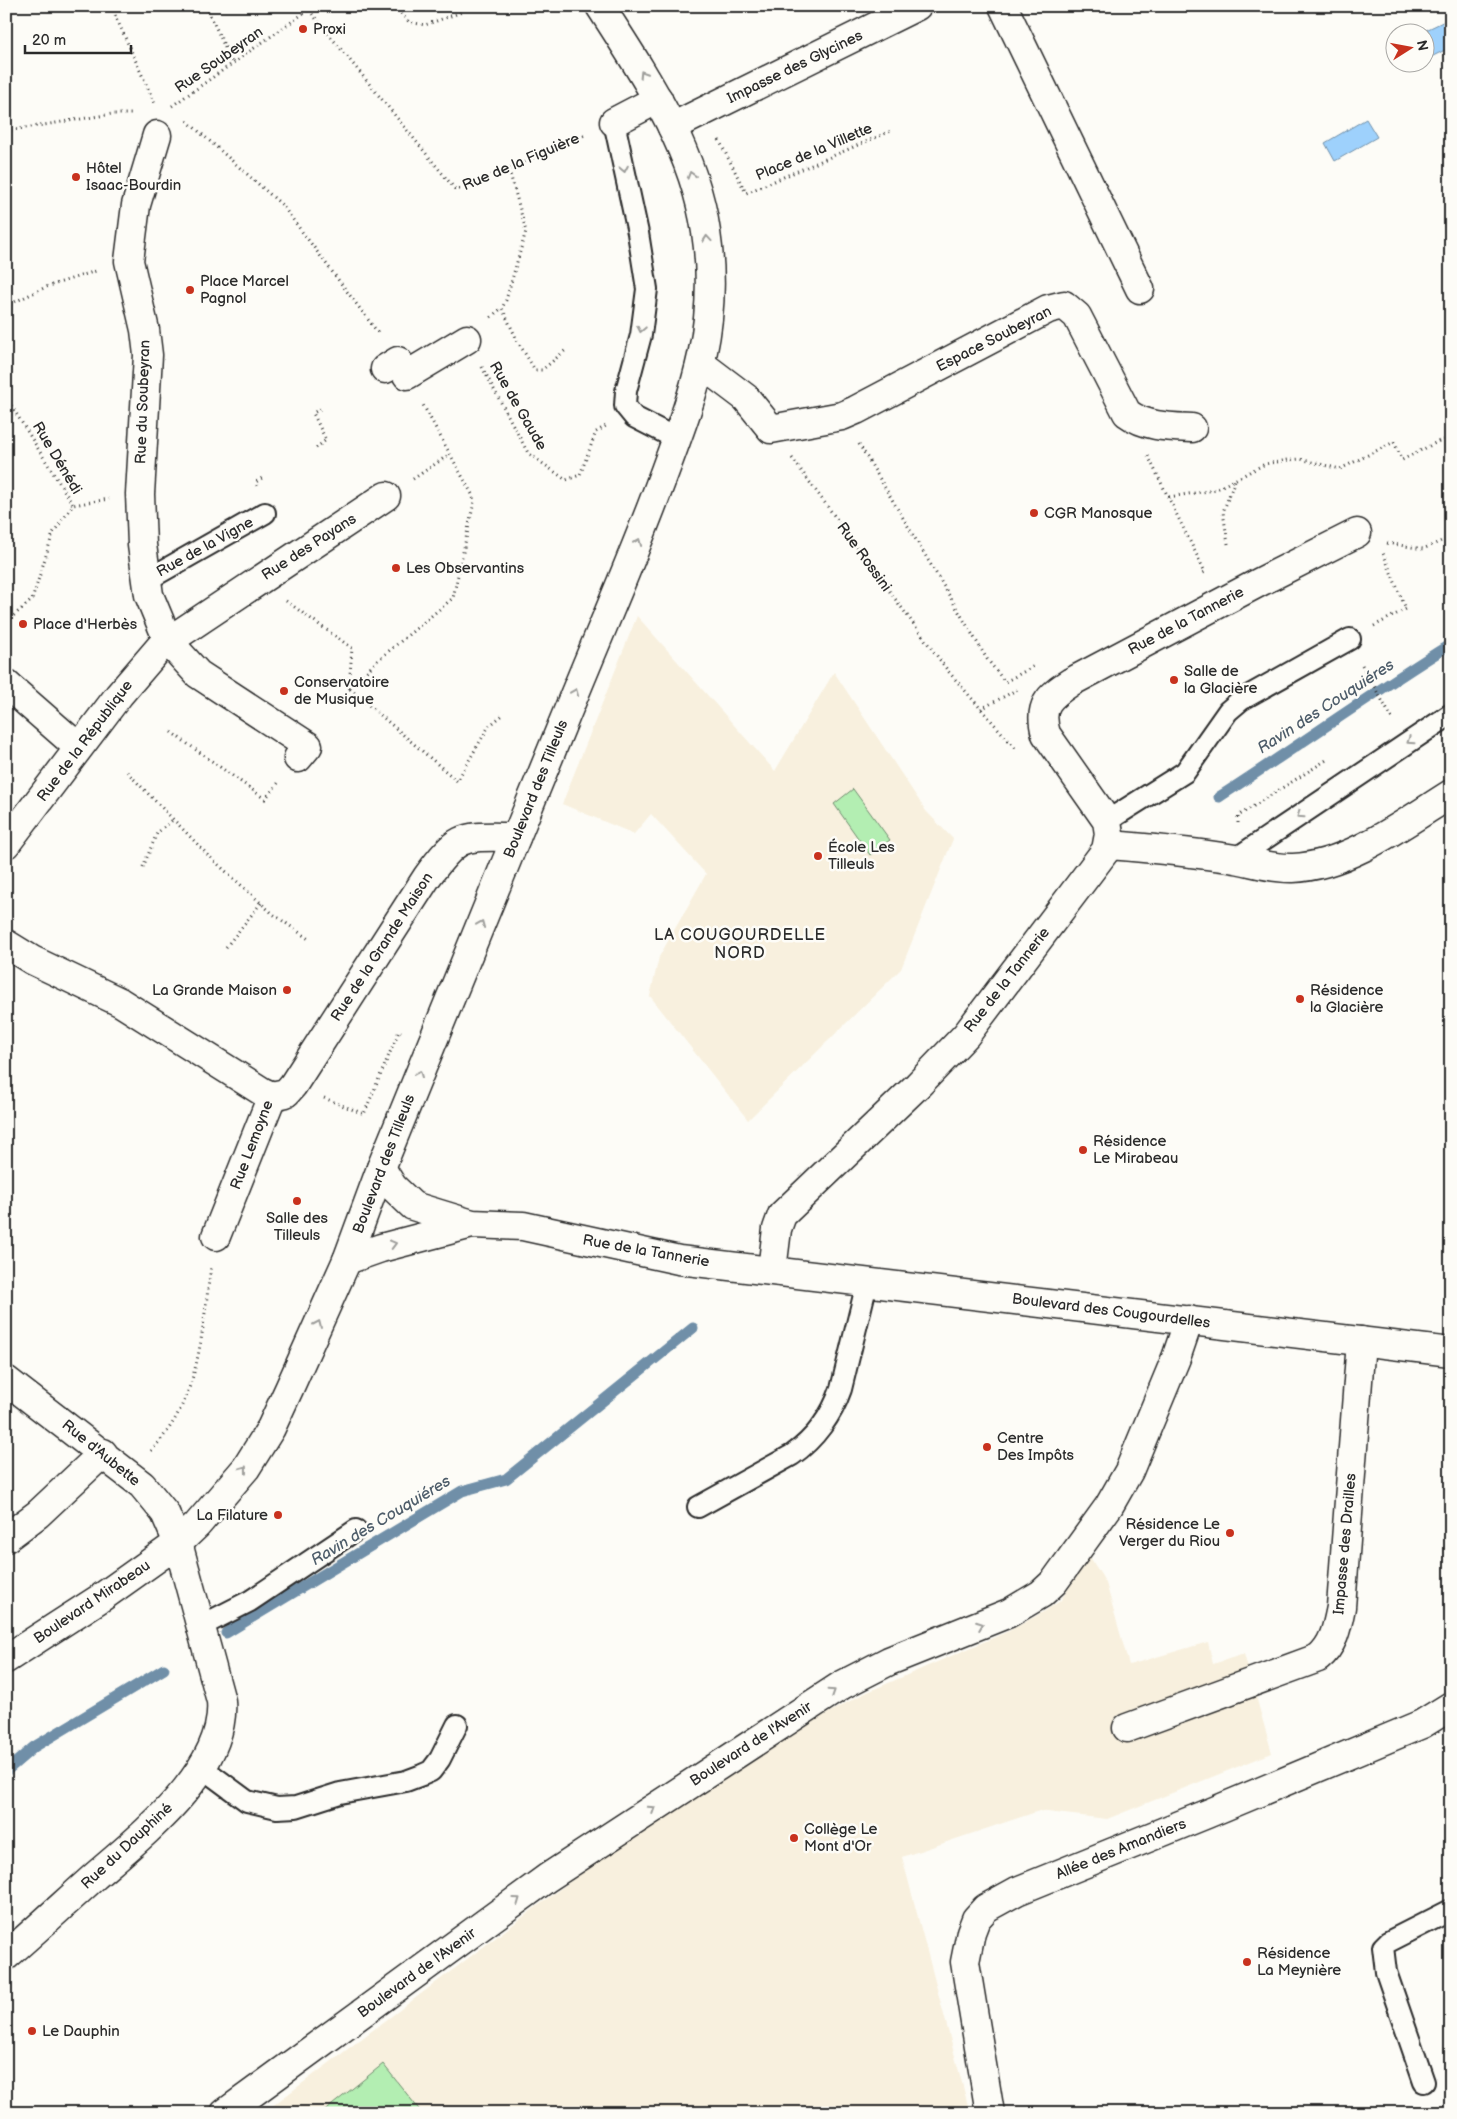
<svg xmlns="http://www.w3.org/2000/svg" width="1457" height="2119" font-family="'Balsamiq Sans',sans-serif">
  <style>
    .built { fill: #f8f0de }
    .green { fill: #b3eeb2; stroke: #6f8c6e }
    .water { fill: #9ed1fc; stroke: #708fa8 }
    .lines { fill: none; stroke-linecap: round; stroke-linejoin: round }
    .stream { stroke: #708fa8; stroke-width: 11 }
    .lane-casing { stroke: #2b2b2b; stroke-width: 24 }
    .street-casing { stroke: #2b2b2b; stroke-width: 31 }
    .secondary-casing { stroke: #2b2b2b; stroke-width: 31 }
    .path { stroke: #2b2b2b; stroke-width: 3; stroke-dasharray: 1 4; stroke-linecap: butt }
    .lane { stroke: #fdfcf7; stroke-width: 20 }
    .street { stroke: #fdfcf7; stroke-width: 28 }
    .secondary { stroke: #fdfcf7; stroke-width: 28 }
    .oneway { stroke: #9e9e9b }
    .poi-dot { fill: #c8321e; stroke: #fdfcf7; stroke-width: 2 }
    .labels { text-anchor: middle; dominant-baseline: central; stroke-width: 5; stroke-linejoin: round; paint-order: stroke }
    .poi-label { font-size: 15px; fill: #2b2b2b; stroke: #fdfcf7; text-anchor: start }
    .street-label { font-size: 15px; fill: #2b2b2b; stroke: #fdfcf7 }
    .water-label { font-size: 16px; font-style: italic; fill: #4e5d6a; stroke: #fdfcf7 }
    .neighbourhood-label { font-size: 16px; letter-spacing: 1px; fill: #2b2b2b; stroke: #fdfcf7 }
  </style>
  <rect width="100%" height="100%" fill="#fdfcf7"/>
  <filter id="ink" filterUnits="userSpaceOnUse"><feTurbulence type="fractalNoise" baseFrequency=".02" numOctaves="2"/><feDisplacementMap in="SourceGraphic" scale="10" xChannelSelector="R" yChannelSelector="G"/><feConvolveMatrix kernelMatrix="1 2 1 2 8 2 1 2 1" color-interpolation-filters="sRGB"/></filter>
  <g filter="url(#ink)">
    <!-- built -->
    <g class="built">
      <polygon points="637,616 775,771 834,672 926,811 953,839 901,969 748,1120 650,996 659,957 706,874 651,814 634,834 562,804"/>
      <polygon points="1090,1557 1106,1583 1129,1665 1208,1642 1213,1664 1244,1654 1272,1753 1107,1819 1039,1811 902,1857 970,2113 263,2113 560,1889 692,1793 767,1746 863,1694 1009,1631 1045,1611 1060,1601"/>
    </g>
    <!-- green -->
    <g class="green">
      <polygon points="853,789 890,840 870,855 834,804"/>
      <polygon points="383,2064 422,2113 322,2113"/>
    </g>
    <!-- water -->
    <g class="water">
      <polygon points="1451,18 1451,47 1425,60 1424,32 1422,32"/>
      <polygon points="1366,119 1377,137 1335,161 1325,143"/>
    </g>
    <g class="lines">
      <!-- stream -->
      <g class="stream">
        <path d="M1219,797C1297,747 1372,693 1451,644"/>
        <polyline points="226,1633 462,1491 506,1479 693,1328"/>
        <polyline points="6,1771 34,1747 164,1669"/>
      </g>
      <!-- lane casing -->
      <g class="lane-casing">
        <g id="lane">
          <polyline points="614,122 638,233 647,289 641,335 626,391 625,406 634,417 677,439"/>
          <polyline points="145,581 265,513"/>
          <polyline points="1107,821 1185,772 1228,711 1241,700 1350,639"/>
          <polyline points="1235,859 1451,714"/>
          <path d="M698,1507L792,1455C815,1439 832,1415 841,1389L867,1283"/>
          <polyline points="201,1626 250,1601 356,1530"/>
          <polyline points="201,1767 247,1801 277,1808 296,1807 340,1793 406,1781 422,1775 431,1771 440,1759 457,1725"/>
          <polyline points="1424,2082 1386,1972 1383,1947 1388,1942 1451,1910"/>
        </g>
      </g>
      <!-- street casing -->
      <g class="street-casing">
        <g id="street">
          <polyline points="1003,6 1140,289"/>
          <polyline points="614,122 658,99"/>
          <polyline points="672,127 917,6"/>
          <polyline points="157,135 136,205 129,261 145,330 148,355 140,494 142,545 149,595 168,641 198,674 308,746 298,758"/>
          <path d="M701,364L746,398L771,429L842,416L856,410L1048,309L1064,305L1077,316L1127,413C1146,427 1170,427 1192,428"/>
          <polyline points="385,369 398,361"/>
          <polyline points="407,375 467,339"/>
          <polyline points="6,684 78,747"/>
          <polyline points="6,844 119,695 161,646 386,496"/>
          <path d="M1108,845C1148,848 1189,852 1229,858C1251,861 1271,869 1293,868C1348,866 1406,822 1451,794"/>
          <polyline points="6,944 32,960 120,1002 263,1092 272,1096 216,1236"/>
          <path d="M272,1096L286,1093L293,1085L427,877C460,832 462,837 516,837"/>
          <path d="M772,1270L777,1229L782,1215L918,1085L966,1035L1106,850L1109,834L1107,821L1046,734C1038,706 1048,697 1071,682L1260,582L1357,533"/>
          <polyline points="6,1380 142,1485 165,1513 178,1543"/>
          <polyline points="6,1538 38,1514 103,1453"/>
          <path d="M1127,1728L1318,1658C1334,1645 1337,1627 1341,1607L1361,1341"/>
          <polyline points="225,2113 547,1878 842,1685 889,1661 1009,1613 1041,1594 1054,1582 1109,1506 1129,1471 1176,1358 1189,1320"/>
          <polyline points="990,2113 965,1962 971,1932 976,1919 986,1908 1017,1891 1207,1814 1422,1724 1451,1706"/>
        </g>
      </g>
      <!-- secondary casing -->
      <g class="secondary-casing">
        <g id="secondary">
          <polyline points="381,1168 393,1187 413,1206 472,1224 523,1226 679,1260 1451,1352"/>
          <polyline points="347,1260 381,1248 472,1224"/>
          <path d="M6,1659L102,1597L178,1543L197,1525L246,1468L271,1428L289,1389L347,1260L381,1168C444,1013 508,858 571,703C602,627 635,553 663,476C695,390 720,326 706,232C694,148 645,76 600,6"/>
          <path d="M6,1956C36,1930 65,1903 94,1877C141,1836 227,1770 221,1701L178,1543"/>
        </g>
      </g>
      <!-- path -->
      <g class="path">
        <polyline points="111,6 155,104"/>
        <polyline points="206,6 233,65"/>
        <polyline points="394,6 409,22 425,25 462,12"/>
        <polyline points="309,10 455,189 461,189 585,135"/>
        <polyline points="172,106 314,6"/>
        <polyline points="187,121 282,205 379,334"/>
        <polyline points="6,131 112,114 131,114"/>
        <polyline points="719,140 746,193 891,131"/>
        <polyline points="509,170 526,231 506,300 502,308 518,342 535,370 542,370 567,349"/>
        <polyline points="6,306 46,287 99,270"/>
        <polyline points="491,317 502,308"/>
        <polyline points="482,367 528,453 566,480 580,475 596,432 606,426"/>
        <polyline points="6,397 73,505"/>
        <polyline points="859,444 987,659 1005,682 1036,665"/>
        <polyline points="316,448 326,440 313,413 320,409"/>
        <polyline points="1148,456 1205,572 1203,573"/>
        <polyline points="792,458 948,671 1015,748"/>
        <polyline points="413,479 450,454"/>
        <polyline points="257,486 256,482 265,476"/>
        <polyline points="1169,497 1215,490 1265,464 1288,460 1300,459 1340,469 1394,442 1402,460 1451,435"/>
        <polyline points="1387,543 1423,549 1451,537"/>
        <polyline points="1228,544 1223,512 1235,480"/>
        <polyline points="286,601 352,648 349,688"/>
        <polyline points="6,622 32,600 53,533 73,505 109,499"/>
        <polyline points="1374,626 1406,609 1383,553"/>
        <polyline points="1362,665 1393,720"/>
        <polyline points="349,689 378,660 453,598 474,502 473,496 422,403"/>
        <polyline points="350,689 457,781 489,726 504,714"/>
        <polyline points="981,709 1018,689"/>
        <polyline points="171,732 265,799 279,782"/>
        <polyline points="127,772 210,857 273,914 310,940"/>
        <polyline points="1238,823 1238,816 1328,759"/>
        <polyline points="143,867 157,833 174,819"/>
        <polyline points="226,947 261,903"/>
        <polyline points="324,1098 364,1114 399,1031 401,1032"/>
        <path d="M151,1451C201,1398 201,1335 211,1267"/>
      </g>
      <!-- lane -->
      <use href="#lane" class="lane"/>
      <!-- street -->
      <use href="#street" class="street"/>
      <!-- secondary -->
      <use href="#secondary" class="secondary"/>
    </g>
    <!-- one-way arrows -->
    <defs><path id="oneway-chevron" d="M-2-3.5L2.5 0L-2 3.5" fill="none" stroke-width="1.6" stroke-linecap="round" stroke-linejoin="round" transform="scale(1.25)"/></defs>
    <g class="oneway">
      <use href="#oneway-chevron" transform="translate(643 74) rotate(-122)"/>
      <use href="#oneway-chevron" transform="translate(624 169) rotate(79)"/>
      <use href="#oneway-chevron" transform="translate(691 175) rotate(-107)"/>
      <use href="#oneway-chevron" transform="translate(707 239) rotate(-95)"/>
      <use href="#oneway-chevron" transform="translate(641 329) rotate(101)"/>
      <use href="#oneway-chevron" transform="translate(638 542) rotate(-68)"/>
      <use href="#oneway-chevron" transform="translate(575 692) rotate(-68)"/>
      <use href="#oneway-chevron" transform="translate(1410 741) rotate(146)"/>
      <use href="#oneway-chevron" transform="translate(1300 815) rotate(146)"/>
      <use href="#oneway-chevron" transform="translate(481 924) rotate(-68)"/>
      <use href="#oneway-chevron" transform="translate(419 1074) rotate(-68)"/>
      <use href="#oneway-chevron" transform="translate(393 1244) rotate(-15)"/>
      <use href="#oneway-chevron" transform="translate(318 1324) rotate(-66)"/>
      <use href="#oneway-chevron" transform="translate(244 1469) rotate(-53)"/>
      <use href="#oneway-chevron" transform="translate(980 1625) rotate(-21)"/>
      <use href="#oneway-chevron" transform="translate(832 1692) rotate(-33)"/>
      <use href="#oneway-chevron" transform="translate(652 1809) rotate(-33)"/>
      <use href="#oneway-chevron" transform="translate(517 1900) rotate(-36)"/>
    </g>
  </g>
  <!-- markers -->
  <g class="poi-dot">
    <circle cx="303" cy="29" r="5"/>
    <circle cx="76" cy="177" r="5"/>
    <circle cx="190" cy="290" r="5"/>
    <circle cx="1034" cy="513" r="5"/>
    <circle cx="396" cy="568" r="5"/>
    <circle cx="23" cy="624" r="5"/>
    <circle cx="1174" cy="680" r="5"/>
    <circle cx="284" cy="691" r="5"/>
    <circle cx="818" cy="856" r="5"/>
    <circle cx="287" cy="990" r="5"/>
    <circle cx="1300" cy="999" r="5"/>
    <circle cx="1083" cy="1150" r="5"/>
    <circle cx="297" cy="1201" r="5"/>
    <circle cx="987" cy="1447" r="5"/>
    <circle cx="278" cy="1515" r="5"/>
    <circle cx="1230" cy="1533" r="5"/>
    <circle cx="794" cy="1838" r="5"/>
    <circle cx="1247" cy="1962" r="5"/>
    <circle cx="32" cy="2031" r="5"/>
  </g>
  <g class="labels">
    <!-- poi labels -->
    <g class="poi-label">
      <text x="313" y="29">Proxi</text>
      <text x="86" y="168">Hôtel<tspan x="86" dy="17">Isaac-Bourdin</tspan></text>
      <text x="200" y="281">Place Marcel<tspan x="200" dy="17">Pagnol</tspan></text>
      <text x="1044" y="513">CGR Manosque</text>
      <text x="406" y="568">Les Observantins</text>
      <text x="33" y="624">Place d'Herbès</text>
      <text x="1184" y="671">Salle de<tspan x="1184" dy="17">la Glacière</tspan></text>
      <text x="294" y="682">Conservatoire<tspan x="294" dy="17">de Musique</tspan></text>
      <text x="828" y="847">École Les<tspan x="828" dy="17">Tilleuls</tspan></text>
      <text x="277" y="990" text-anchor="end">La Grande Maison</text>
      <text x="1310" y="990">Résidence<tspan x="1310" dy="17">la Glacière</tspan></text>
      <text x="1093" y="1141">Résidence<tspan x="1093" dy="17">Le Mirabeau</tspan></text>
      <text x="297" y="1218" text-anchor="middle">Salle des<tspan x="297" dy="17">Tilleuls</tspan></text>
      <text x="997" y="1438">Centre<tspan x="997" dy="17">Des Impôts</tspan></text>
      <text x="268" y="1515" text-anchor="end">La Filature</text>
      <text x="1220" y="1524" text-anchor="end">Résidence Le<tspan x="1220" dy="17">Verger du Riou</tspan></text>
      <text x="804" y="1829">Collège Le<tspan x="804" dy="17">Mont d'Or</tspan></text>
      <text x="1257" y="1953">Résidence<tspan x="1257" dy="17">La Meynière</tspan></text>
      <text x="42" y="2031">Le Dauphin</text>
    </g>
    <!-- street labels -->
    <g class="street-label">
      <text transform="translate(219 60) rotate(-35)">Rue Soubeyran</text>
      <text transform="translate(795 67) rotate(-26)">Impasse des Glycines</text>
      <text transform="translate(814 152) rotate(-23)">Place de la Villette</text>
      <text transform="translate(521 162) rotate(-23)">Rue de la Figuière</text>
      <text transform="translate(994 339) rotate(-27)">Espace Soubeyran</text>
      <text transform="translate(143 402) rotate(-88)">Rue du Soubeyran</text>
      <text transform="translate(518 406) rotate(60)">Rue de Gaude</text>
      <text transform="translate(57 458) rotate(59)">Rue Dénédi</text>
      <text transform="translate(205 547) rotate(-29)">Rue de la Vigne</text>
      <text transform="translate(309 547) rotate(-33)">Rue des Payans</text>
      <text transform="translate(864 557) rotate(54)">Rue Rossini</text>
      <text transform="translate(1186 621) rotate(-28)">Rue de la Tannerie</text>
      <text transform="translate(85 741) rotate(-53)">Rue de la République</text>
      <text transform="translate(536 789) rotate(-68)">Boulevard des Tilleuls</text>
      <text transform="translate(382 947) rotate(-57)">Rue de la Grande Maison</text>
      <text transform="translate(1007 980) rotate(-52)">Rue de la Tannerie</text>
      <text transform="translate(252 1145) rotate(-69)">Rue Lemoyne</text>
      <text transform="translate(384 1164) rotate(-69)">Boulevard des Tilleuls</text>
      <text transform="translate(646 1251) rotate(10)">Rue de la Tannerie</text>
      <text transform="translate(1111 1311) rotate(7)">Boulevard des Cougourdelles</text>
      <text transform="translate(101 1453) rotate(39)">Rue d'Aubette</text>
      <text transform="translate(1345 1544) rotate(-85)">Impasse des Drailles</text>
      <text transform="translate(92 1602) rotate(-34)">Boulevard Mirabeau</text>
      <text transform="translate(751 1744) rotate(-33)">Boulevard de l'Avenir</text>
      <text transform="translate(127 1846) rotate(-43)">Rue du Dauphiné</text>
      <text transform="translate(1121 1849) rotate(-22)">Allée des Amandiers</text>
      <text transform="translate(417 1973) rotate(-36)">Boulevard de l'Avenir</text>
    </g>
    <!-- water labels -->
    <g class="water-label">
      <text transform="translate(1326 707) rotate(-33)">Ravin des Couquiéres</text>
      <text transform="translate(381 1521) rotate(-31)">Ravin des Couquiéres</text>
    </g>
    <!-- neighbourhood labels -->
    <g class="neighbourhood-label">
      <text x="740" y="935">LA COUGOURDELLE<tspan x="740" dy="18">NORD</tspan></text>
    </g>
  </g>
  <!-- margin -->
  <rect width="1457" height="2119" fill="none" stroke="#fdfcf7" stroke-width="25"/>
  <rect x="12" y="12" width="1432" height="2094" fill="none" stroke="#2b2b2b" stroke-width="2" filter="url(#ink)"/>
  <!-- north arrow -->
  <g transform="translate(1410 48) rotate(79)"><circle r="24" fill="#fdfcf7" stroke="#a9a8a5"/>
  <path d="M0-4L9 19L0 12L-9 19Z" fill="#c8321e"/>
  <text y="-8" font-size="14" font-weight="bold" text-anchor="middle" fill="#2b2b2b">N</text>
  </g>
  <!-- scale -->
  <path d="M25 45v8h106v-8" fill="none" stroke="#2b2b2b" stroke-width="2.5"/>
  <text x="32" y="45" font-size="15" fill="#2b2b2b" stroke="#fdfcf7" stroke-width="4" paint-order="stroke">20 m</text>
</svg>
